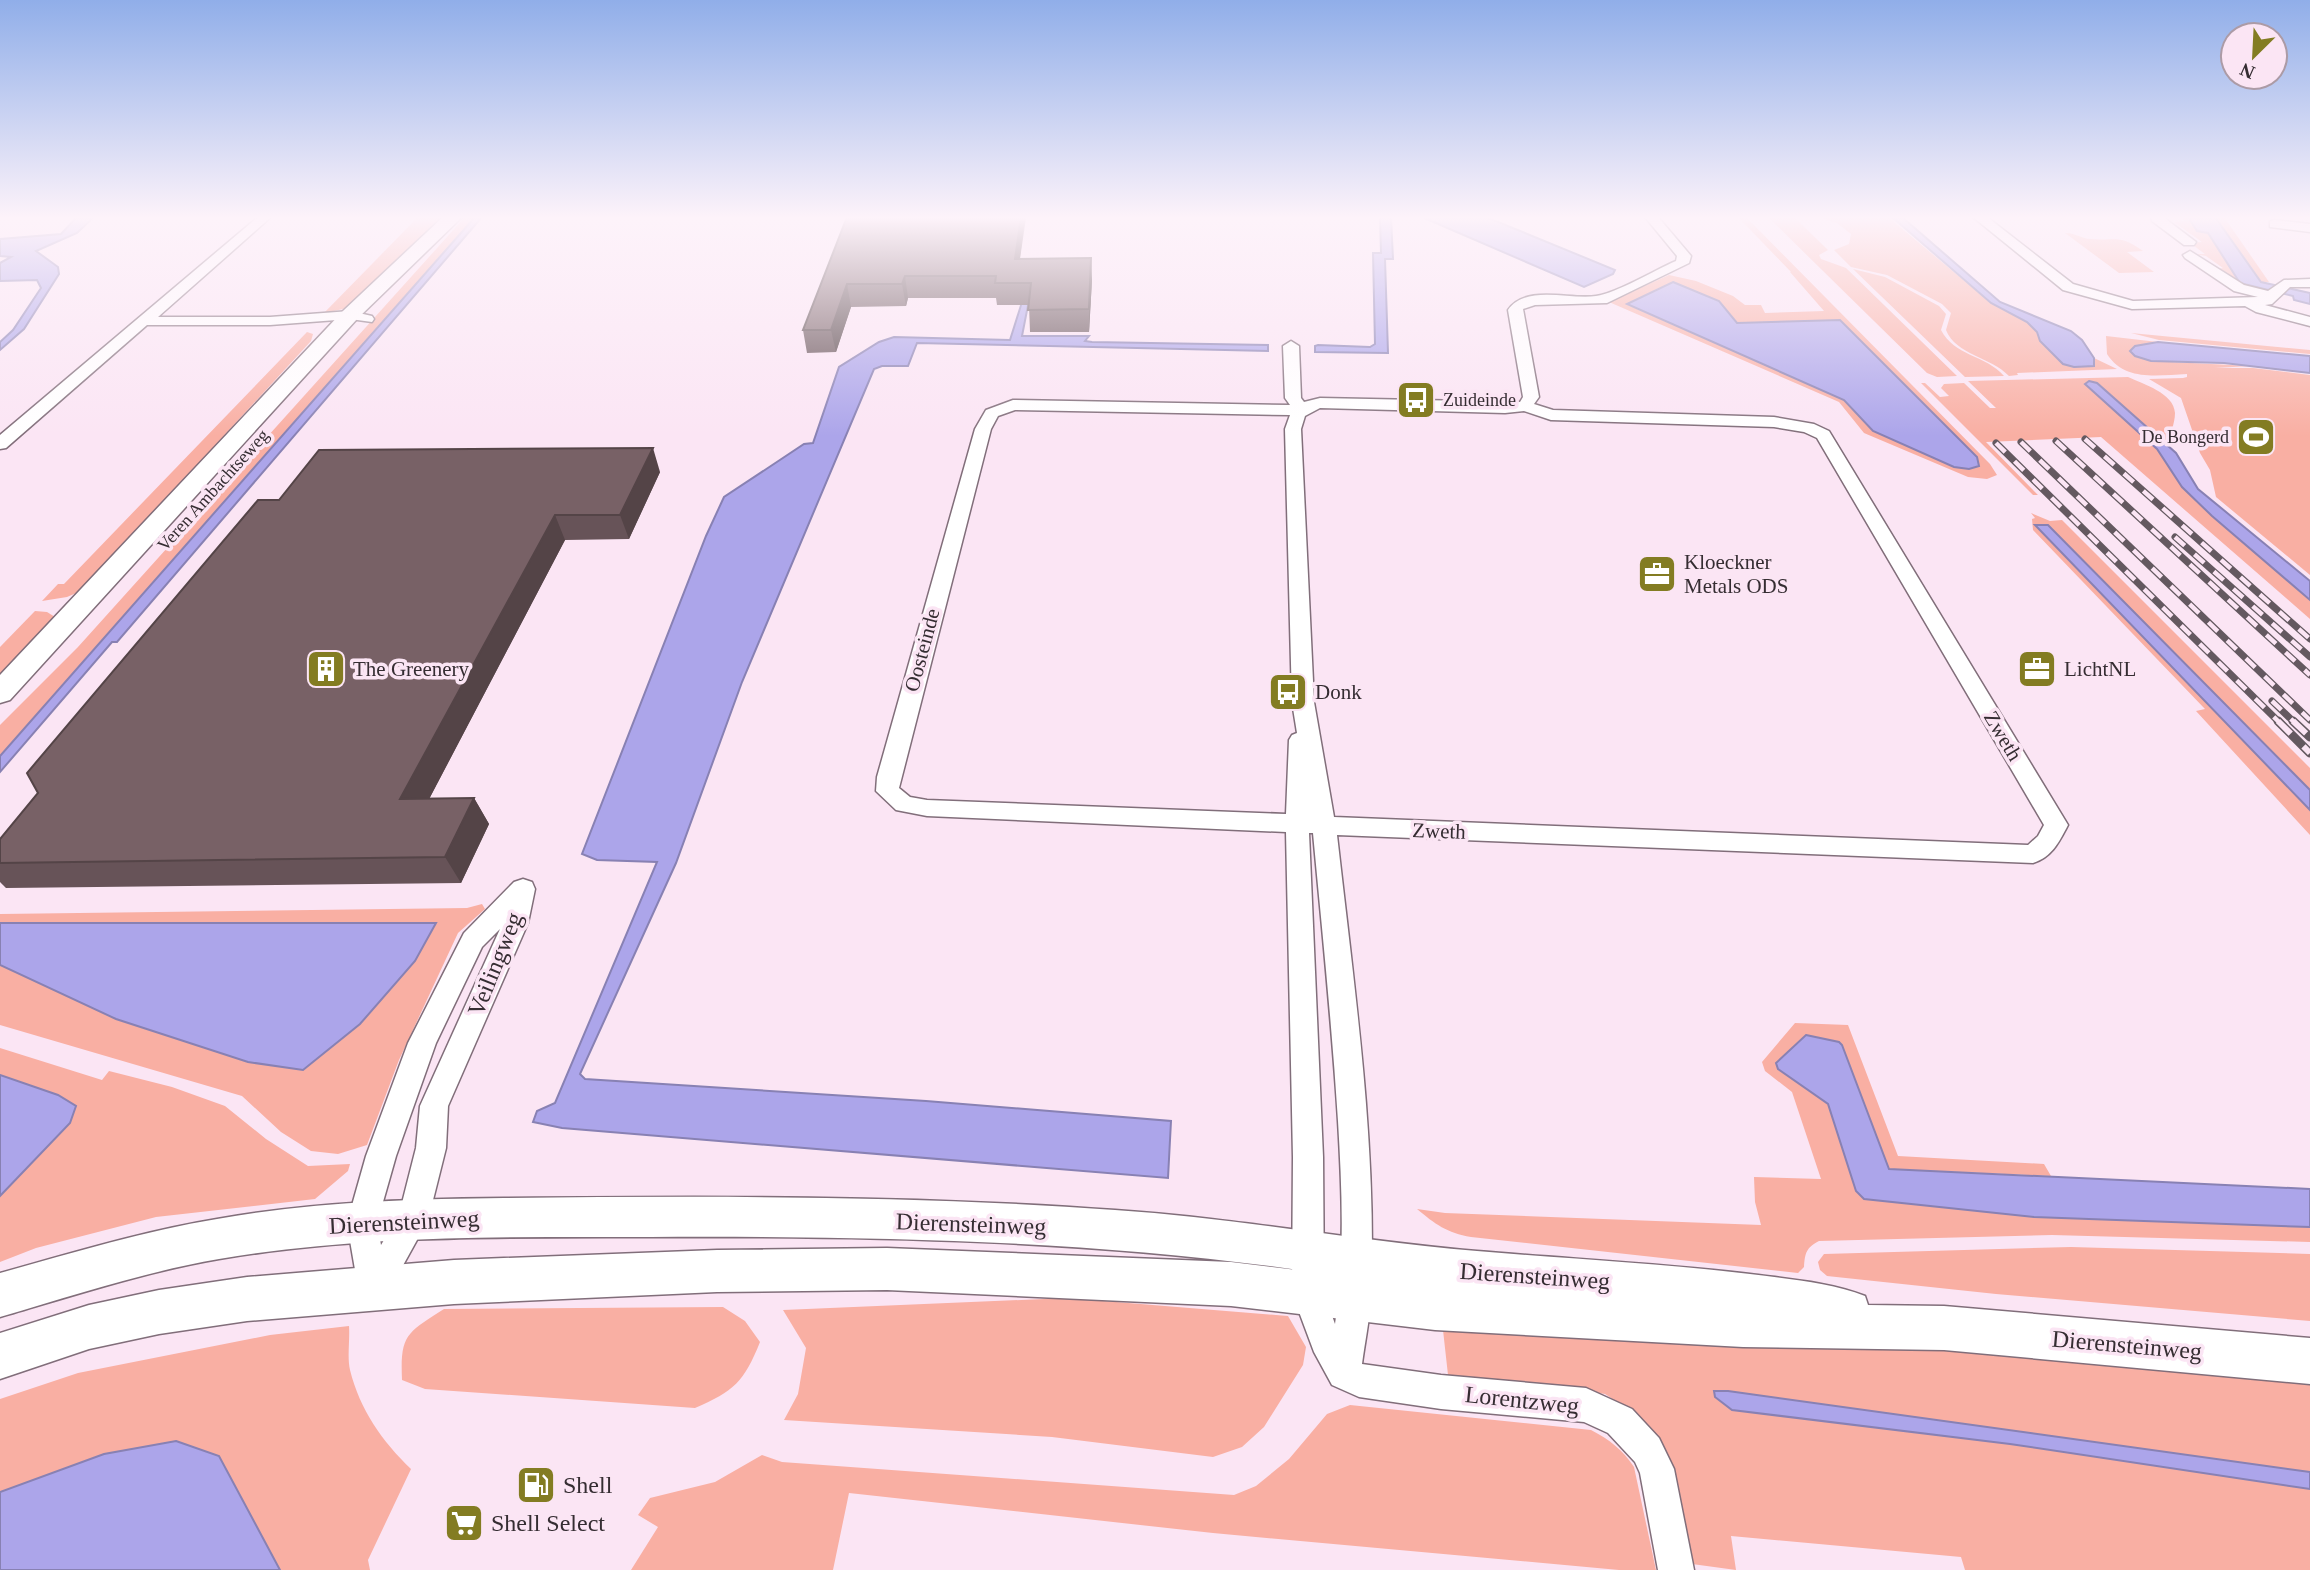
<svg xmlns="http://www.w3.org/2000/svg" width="2310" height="1570" font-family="'Times New Roman',serif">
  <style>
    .green { fill: #f9afa3; fill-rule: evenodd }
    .water { fill: #aca5ea; stroke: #8881b3; stroke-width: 2 }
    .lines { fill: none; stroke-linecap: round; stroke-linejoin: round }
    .street-casing { stroke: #816e7a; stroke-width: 3 }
    .secondary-casing { stroke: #816e7a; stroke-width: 3 }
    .street { fill: #fff; fill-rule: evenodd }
    .secondary { fill: #fff; fill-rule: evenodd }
    .rail-far1-casing { stroke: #645960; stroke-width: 7 }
    .rail-casing { stroke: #645960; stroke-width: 9 }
    .rail-far1 { stroke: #fbe5f4; stroke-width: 4.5; stroke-dasharray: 13; stroke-linecap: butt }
    .rail { stroke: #fbe5f4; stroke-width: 6; stroke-dasharray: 18; stroke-linecap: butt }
    .wall { fill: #675358 }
    .shaded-wall { fill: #544447 }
    .building { fill: #786166; stroke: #544447; stroke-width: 2 }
    .labels { text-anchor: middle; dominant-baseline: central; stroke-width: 7; stroke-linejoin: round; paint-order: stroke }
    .far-poi-label { font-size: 18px; fill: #352d32; stroke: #fbe5f4; text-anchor: start }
    .far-street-label { font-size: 18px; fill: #352d32; stroke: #fbe5f4 }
    .poi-label { font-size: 21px; fill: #352d32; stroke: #fbe5f4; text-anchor: start }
    .street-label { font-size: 21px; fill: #352d32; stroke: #fbe5f4 }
    .near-street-label { font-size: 24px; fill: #352d32; stroke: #fbe5f4 }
    .near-poi-label { font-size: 24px; fill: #352d32; stroke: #fbe5f4; text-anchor: start }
  </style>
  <rect width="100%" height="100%" fill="#fbe5f4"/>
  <!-- green -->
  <g class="green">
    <polygon points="418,217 446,217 361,300 348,308 324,313"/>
    <polygon points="465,217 475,217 0,756 0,725 78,647"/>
    <path d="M1738,217H1746L1990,464L1997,475L1987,479L1968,477L1864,433L1839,402L1609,302L1669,275L1696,281L1733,296L1745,305H1761L1765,313L1824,311L1790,272H1791ZM1719,301L1737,323L1954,467L1873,431L1844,400L1628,305Z"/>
    <polygon points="1768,217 1794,217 1828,250 1819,255 1821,259 1846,268 1957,376 1937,377 1927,373"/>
    <path d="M1818,217H1888L1991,303L2027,322L2037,332L2040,342L2094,365V358L2117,369L2017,373L2018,375L2009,376C1991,357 1956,355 1946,330L1951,313L1942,304L1887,275L1851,267L1834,250L1849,244L1851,234L1837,223Z"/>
    <polygon points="2182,217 2188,217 2197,231 2208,233 2240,283 2264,289 2263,292 2241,286 2216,269 2223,268 2206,256 2195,254 2205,254 2190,243 2202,242 2174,222 2184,221"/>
    <polygon points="2215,217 2224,217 2269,282 2261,282"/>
    <path d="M2065,233C2077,233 2081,239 2091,239C2118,241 2119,234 2143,251L2127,252L2154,272L2119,273Z"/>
    <path d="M1853,269L1885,277L1939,306L1946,314L1941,330C1954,356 1986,355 2004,376L1965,377Z"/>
    <polygon points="307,332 313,334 311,341 81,591 67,597 42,601 58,584 64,584"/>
    <polygon points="2131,333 2310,350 2310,354 2159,340"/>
    <path d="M2106,336L2158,342L2135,346L2151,361L2251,366L2215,368H2253L2310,375V575L2216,497L2210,470L2200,453L2181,398L2149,379L2183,378L2187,377V374C2158,375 2125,382 2107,354Z"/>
    <path d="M2128,377C2143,384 2174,393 2175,413C2175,424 2169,435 2169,446L2097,383H2085L2157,449L2212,516L2310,600V619L2101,437L1986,442L2038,495H2033L1921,383H1925L1940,397L1949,396L1941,388L1944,384L1964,383L1990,408H1996L1968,381Z"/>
    <polygon points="2031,513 2050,521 2062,520 2310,768 2310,835 2196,711 2205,709 2033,530 2032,519 2035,518"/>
    <polygon points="35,611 47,612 55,617 0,679 0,647"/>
    <polygon points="482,904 485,909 458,933 399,1060 367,1145 338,1154 311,1151 281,1132 242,1096 0,1025 0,965 116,1019 248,1062 415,961 435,923 0,923 0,914 467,908"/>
    <path d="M1795,1023L1848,1025L1898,1156L2044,1164L2051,1176L1889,1169L1806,1035L1776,1064L1778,1069L1828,1104L1856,1191L2034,1217L2310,1227V1242L2052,1235L1819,1241C1806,1248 1805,1253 1804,1267L1798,1273L1471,1237C1447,1233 1435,1224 1417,1209L1445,1213L1761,1225L1755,1202L1754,1177L1821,1179L1792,1092L1765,1071L1762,1062Z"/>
    <polygon points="0,1048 102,1080 109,1071 172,1087 225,1106 266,1139 308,1166 350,1164 348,1171 315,1199 156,1217 36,1248 0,1262 0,1196 70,1123 58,1095 0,1075"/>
    <polygon points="2071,1247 2310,1254 2310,1321 1996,1294 1827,1276 1820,1270 1818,1262 1824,1254"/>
    <polygon points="1067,1298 1288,1316 1306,1347 1303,1365 1264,1427 1242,1447 1213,1457 1052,1437 784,1420 798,1394 806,1348 783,1310"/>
    <path d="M723,1307L745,1321L760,1342C744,1382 734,1391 695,1408L425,1389L402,1380C400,1334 407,1333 444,1309Z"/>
    <polygon points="1442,1321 1953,1349 2310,1381 2310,1472 1728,1391 1714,1392 1732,1410 2010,1444 2310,1489 2310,1570 1965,1570 1961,1557 1731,1536 1736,1570 1692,1564 1662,1444 1639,1416 1605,1394 1549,1385 1448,1375"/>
    <path d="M349,1326C350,1340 347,1357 350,1370C360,1410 382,1441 411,1469L368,1560L370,1570H280L219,1456L104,1454L0,1492V1399L78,1373L270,1335Z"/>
    <path d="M1350,1405L1591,1430C1610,1440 1623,1450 1634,1467L1656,1570H1619L1213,1533L849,1493L833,1570H631L658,1527L638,1515L650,1498L715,1482L762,1455L782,1462L1234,1495L1256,1486L1289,1459L1327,1414Z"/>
  </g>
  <!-- water -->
  <g class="water">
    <polygon points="77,217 94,217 77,233 36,251 58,267 59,274 24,329 0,350 0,342 13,330 41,288 37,280 0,281 0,263 11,257 0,256 0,239 61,234"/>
    <polygon points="475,217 482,217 117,642 112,642 0,772 0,756"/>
    <polygon points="1380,217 1391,217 1393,259 1385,259 1388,353 1315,352 1315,346 1318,345 1370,347 1375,344 1373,253 1381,253"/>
    <polygon points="1422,217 1486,217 1615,270 1613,274 1584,287"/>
    <polygon points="1892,217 1902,217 2000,302 2071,331 2082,340 2094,358 2094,366 2074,367 2063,364 2040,341 2037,332 2027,322 1991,303"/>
    <polygon points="2188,217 2215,217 2261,282 2310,293 2310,304 2294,300 2293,296 2240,283 2208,233 2197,231"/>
    <polygon points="1034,264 1036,264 1022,336 1089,336 1085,341 1092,342 1268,345 1268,351 917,343 908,366 882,366 874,369 742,682 676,863 580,1074 585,1079 926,1101 1171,1121 1168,1178 562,1128 533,1122 537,1111 555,1103 657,862 597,860 582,854 706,536 724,497 804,444 813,443 839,367 879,342 894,337 1010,340"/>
    <polygon points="1673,282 1719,301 1737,323 1840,320 1977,457 1979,466 1969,469 1954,467 1873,431 1844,400 1627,304"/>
    <polygon points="2158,342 2310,356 2310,373 2224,363 2151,361 2135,356 2130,351 2135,346"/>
    <polygon points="2089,381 2097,383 2176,453 2198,489 2310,581 2310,600 2212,516 2182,487 2157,449 2085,384"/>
    <polygon points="2035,525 2048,525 2310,790 2310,810"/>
    <polygon points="0,923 436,923 415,961 360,1024 303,1070 248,1062 116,1019 0,965"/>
    <polygon points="1806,1035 1839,1042 1842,1045 1889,1169 2310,1189 2310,1227 2034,1217 1864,1199 1856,1191 1828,1104 1778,1069 1776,1063"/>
    <polygon points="0,1075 58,1095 76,1106 70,1123 0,1196"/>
    <polygon points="1714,1391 1728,1391 2310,1472 2310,1489 2010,1444 1732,1410 1715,1397"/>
    <polygon points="176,1441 219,1456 280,1570 0,1570 0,1492 104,1454"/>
  </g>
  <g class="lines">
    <!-- street casing -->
    <g class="street-casing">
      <g id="street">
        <polygon points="258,217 271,217 158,317 270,317 350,311 372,316 374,319 372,322 350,319 270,325 147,325 6,448 0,449 0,435"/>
        <path d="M1645,217H1658L1691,256L1689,263L1607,303L1535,305L1523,309L1539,397L1534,404L1553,410L1774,417L1814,424L1829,431L2068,825C2059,842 2052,857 2033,863L1337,835C1354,987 1377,1142 1371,1295C1370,1318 1365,1341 1362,1364L1441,1375L1586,1388L1632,1409L1659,1438L1674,1469L1694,1570H1658L1640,1473L1635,1462L1608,1433L1584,1422L1441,1409L1359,1397L1332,1385L1314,1352L1292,1293L1293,1157L1286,832L927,816L896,810L876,791L877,777L975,429L986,410L1013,400L1290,405L1285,398L1283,346L1291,341L1299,346L1301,398L1304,402L1320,398L1520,402L1523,397L1508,310C1526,284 1569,300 1596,296C1617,293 1655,270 1676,261L1677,256ZM1320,408L1505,413L1524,411L1551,420L1774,427L1804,432L1817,438L2044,825L2038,836L2028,845L1334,817L1314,702L1301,429L1305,416ZM1015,410L1290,415L1285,429L1292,702L1297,733L1292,735L1289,740L1286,814L927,800L910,797L899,788L991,429L998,416ZM1309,833H1313C1322,929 1332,1025 1338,1121C1342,1189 1345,1257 1335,1324L1324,1293L1323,1157Z"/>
        <polygon points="1973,217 1987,217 2073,284 2133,301 2258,297 2234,291 2185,258 2183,255 2190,251 2244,285 2268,291 2284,280 2310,279 2310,287 2290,287 2272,304 2265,305 2310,317 2310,326 2256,312 2245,306 2132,309 2063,290"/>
        <polygon points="2151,217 2163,217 2196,242 2194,245 2184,245 2152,221"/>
        <polygon points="2275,220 2310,224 2310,232 2270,227 2270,221"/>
        <path d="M523,879L532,882L535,889L528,923L448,1106L446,1148L428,1220L385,1298L374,1303L363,1298L358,1287L347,1223L366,1156L408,1043L464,933L514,882ZM500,929L420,1106L416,1148L399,1215L381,1245L377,1223L396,1156L436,1043L482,947Z"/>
      </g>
    </g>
    <!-- secondary casing -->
    <g class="secondary-casing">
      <g id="secondary">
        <polygon points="443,217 462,217 357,319 10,700 0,703 0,675 343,311"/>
        <path d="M504,1198C708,1196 912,1195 1115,1210C1237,1218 1356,1241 1477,1251C1568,1259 1659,1263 1750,1274C1788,1279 1830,1282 1865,1296L1868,1305L1944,1306L2310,1338V1384L1944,1350L1743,1347L1435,1330L1231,1306L887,1290L717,1292L454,1304L247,1321L159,1334L89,1349L0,1379V1333L89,1305L159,1290L247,1277L454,1260L717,1250L887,1248L1231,1262L1313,1272C1094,1240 871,1236 650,1237C506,1237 361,1235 219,1259C144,1272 72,1296 0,1317V1273C72,1253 144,1231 217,1219C312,1202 408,1199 504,1198Z"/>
      </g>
    </g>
    <!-- street -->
    <use href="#street" class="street"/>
    <!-- secondary -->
    <use href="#secondary" class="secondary"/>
    <!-- rail-far1 casing -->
    <g class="rail-far1-casing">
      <g id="rail-far1">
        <polyline points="2085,439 2310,639"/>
        <polyline points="2056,441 2310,675"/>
        <polyline points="2021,442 2310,720"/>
        <polyline points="1996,443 2280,723"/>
        <polyline points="2175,537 2310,657"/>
        <polyline points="2272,701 2295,723"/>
      </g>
    </g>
    <!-- rail casing -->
    <g class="rail-casing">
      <g id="rail">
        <polyline points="2278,721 2310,753"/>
        <polyline points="2293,721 2310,737"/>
      </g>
    </g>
    <!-- rail-far1 -->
    <use href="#rail-far1" class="rail-far1"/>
    <!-- rail -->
    <use href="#rail" class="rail"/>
  </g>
  <!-- wall -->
  <g class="wall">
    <polygon points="847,217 1034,217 1034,218 1026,218 1020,259 1092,280 1089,332 1030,332 1029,305 997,305 996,298 908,298 906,306 851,307 836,352 807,353 803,330"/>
    <polygon points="660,472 629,539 565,540 429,799 474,798 489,824 461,883 6,888 0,882 0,839 279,500"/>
  </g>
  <!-- shaded-wall -->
  <g class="shaded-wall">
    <polygon points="1021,217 1025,217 1017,281 1015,259"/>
    <polygon points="1091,258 1092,280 1089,332 1089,309"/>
    <polygon points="905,276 908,298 906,306 902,284"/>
    <polygon points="847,284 851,307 836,352 831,330"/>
    <polygon points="653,448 660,472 629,539 620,515"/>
    <polygon points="555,515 565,540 416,824 400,799"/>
    <polygon points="474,798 489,824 461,883 445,857"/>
  </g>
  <!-- building -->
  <g class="building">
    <polygon points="847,217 1021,217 1015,259 1091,258 1089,309 1028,310 1031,283 995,283 996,276 905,276 902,284 847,284 831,330 803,330"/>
    <polygon points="653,448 620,515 555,515 400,799 474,798 445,857 0,863 0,839 38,793 27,773 258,500 279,500 319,450"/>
  </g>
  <!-- sky -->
  <linearGradient id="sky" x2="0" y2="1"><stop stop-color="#90aee9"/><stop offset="0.5" stop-color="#fdf3fa"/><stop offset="1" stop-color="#fdf3fa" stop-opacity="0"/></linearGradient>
  <rect width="2310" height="436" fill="url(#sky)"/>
  <!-- icons -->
  <defs>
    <g id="bus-square" transform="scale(2.0125)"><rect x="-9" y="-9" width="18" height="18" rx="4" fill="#837c22" stroke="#fbe5f4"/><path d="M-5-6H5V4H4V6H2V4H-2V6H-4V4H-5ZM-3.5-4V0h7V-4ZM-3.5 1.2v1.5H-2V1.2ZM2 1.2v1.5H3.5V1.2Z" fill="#fff"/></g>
    <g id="stadium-square" transform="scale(2.0125)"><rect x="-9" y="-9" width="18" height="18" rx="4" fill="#837c22" stroke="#fbe5f4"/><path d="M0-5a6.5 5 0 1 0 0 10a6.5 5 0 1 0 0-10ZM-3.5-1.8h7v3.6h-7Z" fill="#fff"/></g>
    <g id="office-square" transform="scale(2.0125)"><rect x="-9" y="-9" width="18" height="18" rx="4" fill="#837c22" stroke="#fbe5f4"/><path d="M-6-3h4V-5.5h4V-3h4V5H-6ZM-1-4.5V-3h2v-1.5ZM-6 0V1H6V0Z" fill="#fff"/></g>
    <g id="building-square" transform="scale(2.0125)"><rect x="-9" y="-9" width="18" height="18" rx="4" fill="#837c22" stroke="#fbe5f4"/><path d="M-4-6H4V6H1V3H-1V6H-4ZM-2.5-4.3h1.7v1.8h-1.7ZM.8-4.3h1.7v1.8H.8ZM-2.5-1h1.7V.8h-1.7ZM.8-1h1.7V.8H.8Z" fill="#fff"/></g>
    <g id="fuel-square" transform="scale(2.0125)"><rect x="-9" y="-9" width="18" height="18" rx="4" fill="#837c22" stroke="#fbe5f4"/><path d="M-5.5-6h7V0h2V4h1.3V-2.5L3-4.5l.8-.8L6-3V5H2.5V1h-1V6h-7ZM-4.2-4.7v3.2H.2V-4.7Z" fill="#fff"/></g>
    <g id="supermarket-square" transform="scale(2.0125)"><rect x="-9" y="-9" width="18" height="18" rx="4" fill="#837c22" stroke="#fbe5f4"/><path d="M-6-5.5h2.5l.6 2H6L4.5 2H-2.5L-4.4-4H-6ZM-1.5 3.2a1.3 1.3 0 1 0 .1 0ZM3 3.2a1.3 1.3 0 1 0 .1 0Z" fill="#fff"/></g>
  </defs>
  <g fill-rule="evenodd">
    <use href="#bus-square" x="1416" y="400"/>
    <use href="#stadium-square" x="2256" y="437"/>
    <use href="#office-square" x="1657" y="574"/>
    <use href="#building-square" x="326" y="669"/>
    <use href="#office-square" x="2037" y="669"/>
    <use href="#bus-square" x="1288" y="692"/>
    <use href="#fuel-square" x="536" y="1485"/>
    <use href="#supermarket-square" x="464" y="1523"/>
  </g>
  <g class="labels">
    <!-- far-poi labels -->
    <g class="far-poi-label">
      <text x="1443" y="400">Zuideinde</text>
      <text x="2229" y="437" text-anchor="end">De Bongerd</text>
    </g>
    <!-- far-street labels -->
    <g class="far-street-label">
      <text transform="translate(213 490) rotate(-48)">Veren Ambachtseweg</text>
    </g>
    <!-- poi labels -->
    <g class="poi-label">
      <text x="1684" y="562">Kloeckner<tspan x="1684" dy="24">Metals ODS</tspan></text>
      <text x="353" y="669">The Greenery</text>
      <text x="2064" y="669">LichtNL</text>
      <text x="1315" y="692">Donk</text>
    </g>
    <!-- street labels -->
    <g class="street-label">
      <text transform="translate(922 650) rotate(-75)">Oosteinde</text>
      <text transform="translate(2003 736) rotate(59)">Zweth</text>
      <text transform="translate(1439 831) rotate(2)">Zweth</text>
    </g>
    <!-- near-street labels -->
    <g class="near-street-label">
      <text transform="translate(495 964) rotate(-68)">Veilingweg</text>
      <text transform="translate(404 1222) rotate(-3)">Dierensteinweg</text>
      <text transform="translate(971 1224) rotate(2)">Dierensteinweg</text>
      <text transform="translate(1535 1276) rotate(4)">Dierensteinweg</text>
      <text transform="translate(2127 1345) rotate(5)">Dierensteinweg</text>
      <text transform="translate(1522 1400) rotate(6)">Lorentzweg</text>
    </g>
    <!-- near-poi labels -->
    <g class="near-poi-label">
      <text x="563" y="1485">Shell</text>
      <text x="491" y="1523">Shell Select</text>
    </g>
  </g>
  <!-- north arrow -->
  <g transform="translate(2254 56) rotate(204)"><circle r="33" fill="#fbe5f4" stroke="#ac9ba6" stroke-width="2"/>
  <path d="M0-5L12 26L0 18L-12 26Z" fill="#837c22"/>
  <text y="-10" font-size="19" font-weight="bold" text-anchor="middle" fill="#352d32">N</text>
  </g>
</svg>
